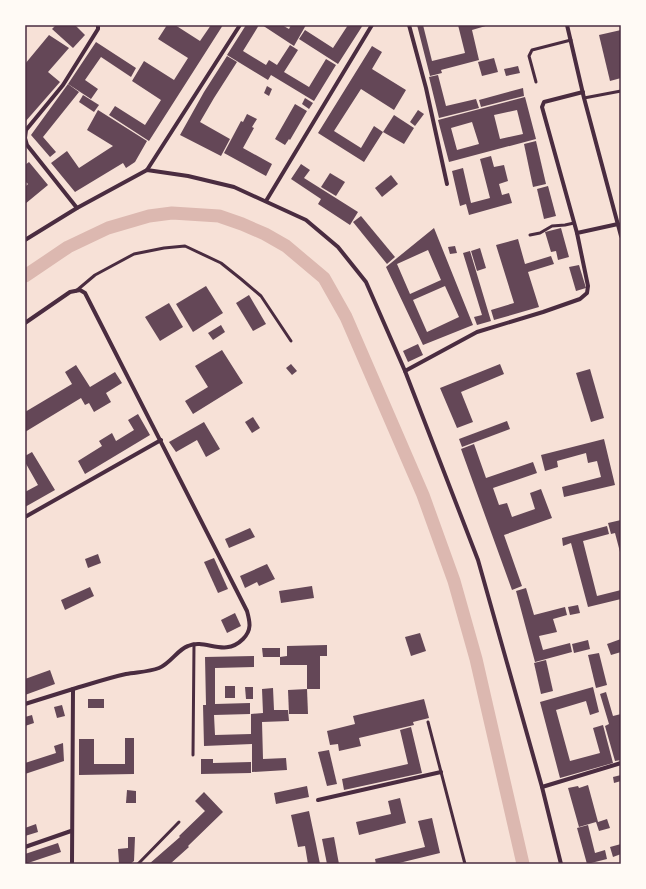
<svg xmlns="http://www.w3.org/2000/svg" width="646" height="889" font-family="Karla,sans-serif">
  <style>
    .lines { fill: none; stroke-linecap: round; stroke-linejoin: round }
    .canal { stroke: #dcb8b0; stroke-width: 13 }
    .building { fill: #644757; fill-rule: evenodd }
    .service { stroke: #4a2c40; stroke-width: 3 }
    .minor { stroke: #4a2c40; stroke-width: 4 }
    .neatline { fill: none; stroke: #4a2c40; stroke-width: 1.5 }
  </style>
  <rect width="100%" height="100%" fill="#f7e1d7"/>
  <g class="lines">
    <!-- canal -->
    <polyline class="canal" points="25,276 68,247 108,228 149,216 172,213 219,216 242,224 265,234 286,246 324,278 346,317 423,495 454,581 476,659 523,864"/>
  </g>
  <!-- building -->
  <g class="building">
    <polygon points="56,25 75,25 85,35 73,48 52,29"/>
    <polygon points="167,25 175,25 200,41 211,25 223,25 149,141 109,115 115,106 145,125 161,100 132,81 144,61 174,80 188,58 158,39"/>
    <polygon points="246,25 259,25 243,51 266,65 269,60 277,65 290,45 298,50 284,72 309,87 326,59 336,65 314,101 271,75 268,80 227,55"/>
    <polygon points="262,25 282,25 289,29 291,25 306,25 294,46"/>
    <polygon points="348,25 363,25 338,64 299,39 305,30 333,48"/>
    <polygon points="417,25 423,25 432,61 465,53 458,25 489,25 472,30 479,60 441,70 442,73 430,76"/>
    <polygon points="621,30 621,78 610,81 599,35"/>
    <polygon points="49,35 69,48 48,72 60,82 25,122 25,64"/>
    <polygon points="96,42 136,68 131,77 101,57 85,80 98,89 91,99 68,84"/>
    <polygon points="372,46 382,52 372,69 406,90 394,110 361,89 334,131 361,148 374,126 383,132 364,162 318,133"/>
    <polygon points="227,56 237,62 214,98 210,96 214,98 200,122 230,139 221,156 180,135 204,92"/>
    <polygon points="494,58 498,72 482,76 478,62"/>
    <polygon points="518,66 520,73 506,76 504,69"/>
    <polygon points="438,75 446,106 476,99 479,108 439,118 429,77"/>
    <polygon points="68,84 79,92 43,137 56,152 50,157 31,135"/>
    <polygon points="267,86 272,89 269,96 264,93"/>
    <polygon points="523,88 524,96 481,107 479,100"/>
    <polygon points="83,95 99,105 94,112 79,102"/>
    <path d="M525,97L536,139L449,162L438,120ZM517,110L523,134L500,139L494,115ZM472,122L479,144L457,150L451,128Z"/>
    <polygon points="305,98 313,103 309,109 302,104"/>
    <polygon points="295,104 307,111 290,140 289,139 285,145 275,139"/>
    <polygon points="98,110 147,141 135,162 126,168 123,163 75,192 51,163 67,151 79,168 113,146 87,130"/>
    <polygon points="418,110 424,114 415,126 410,122"/>
    <polygon points="247,114 257,119 252,127 254,128 243,148 272,164 266,176 224,153 241,121 243,122"/>
    <polygon points="394,115 414,128 404,144 383,132"/>
    <polygon points="536,141 546,184 533,187 524,144"/>
    <polygon points="491,156 494,167 504,165 508,181 499,184 502,195 509,193 512,203 469,215 466,204 460,206 452,171 463,168 471,203 490,198 480,159"/>
    <polygon points="29,162 48,185 25,204 25,187 28,184 25,181 25,165"/>
    <polygon points="301,164 310,170 304,178 358,212 350,225 318,204 321,199 291,179"/>
    <polygon points="330,173 345,182 336,196 321,187"/>
    <polygon points="391,175 398,184 382,197 375,188"/>
    <polygon points="548,186 556,216 544,219 537,189"/>
    <polygon points="361,216 395,257 387,264 353,222"/>
    <path d="M434,228L473,325L423,345L386,267ZM428,250L441,280L410,294L397,264ZM445,286L459,317L427,332L413,300Z"/>
    <polygon points="561,228 569,257 558,260 556,251 551,252 545,232"/>
    <polygon points="518,239 525,264 551,256 554,264 528,272 539,307 494,320 491,310 514,303 496,245"/>
    <polygon points="455,246 457,253 450,254 448,247"/>
    <polygon points="480,248 486,268 477,271 471,251"/>
    <polygon points="470,251 491,321 477,325 474,317 482,315 463,253"/>
    <polygon points="579,265 586,288 576,291 569,267"/>
    <polygon points="206,286 223,313 193,332 176,304"/>
    <polygon points="249,295 266,324 253,331 236,303"/>
    <polygon points="169,303 183,327 160,341 145,317"/>
    <polygon points="221,325 225,332 213,340 208,333"/>
    <polygon points="418,344 423,355 408,362 403,351"/>
    <polygon points="222,350 243,383 193,414 185,401 208,387 195,366"/>
    <polygon points="291,364 297,371 292,375 286,368"/>
    <polygon points="500,364 504,374 461,392 473,422 457,428 440,388"/>
    <polygon points="76,365 90,387 115,372 122,383 106,393 111,402 94,412 89,403 85,405 81,398 25,432 25,412 72,384 65,372"/>
    <polygon points="590,369 604,418 591,422 576,373"/>
    <polygon points="138,414 150,435 85,474 78,461 102,446 99,441 112,433 116,441 134,430 128,420"/>
    <polygon points="253,417 260,428 252,433 245,422"/>
    <polygon points="507,421 510,429 462,447 459,439"/>
    <polygon points="204,422 220,449 206,457 197,440 176,452 169,442"/>
    <polygon points="604,439 615,485 564,497 562,487 601,477 597,461 588,463 586,453 557,461 558,467 545,471 541,455"/>
    <polygon points="474,444 486,478 533,462 537,473 493,488 499,505 507,503 512,517 535,509 530,493 541,489 552,518 504,535 522,586 512,590 461,449"/>
    <polygon points="32,452 55,490 25,507 25,492 38,485 25,462 25,456"/>
    <polygon points="621,520 621,552 620,552 615,533 611,534 608,523"/>
    <polygon points="607,526 609,534 583,541 597,596 621,590 621,599 588,607 571,543 563,546 562,538"/>
    <polygon points="250,528 255,537 229,548 225,539"/>
    <polygon points="98,554 101,563 88,568 85,559"/>
    <polygon points="214,558 228,589 218,593 204,562"/>
    <polygon points="267,564 275,579 259,586 257,582 245,588 240,576"/>
    <polygon points="312,586 314,598 281,603 279,591"/>
    <polygon points="90,587 94,596 65,610 61,600"/>
    <polygon points="526,588 534,615 565,607 567,615 553,619 557,632 539,636 543,650 570,643 572,652 535,662 516,591"/>
    <polygon points="578,605 580,613 570,615 568,607"/>
    <polygon points="235,613 241,626 227,633 221,620"/>
    <polygon points="420,633 426,651 411,656 405,637"/>
    <polygon points="621,639 621,652 611,655 607,644"/>
    <polygon points="588,640 590,649 574,653 572,644"/>
    <polygon points="327,645 327,656 320,656 320,689 307,689 307,665 280,665 280,657 287,656 287,646"/>
    <polygon points="262,648 280,648 280,657 263,657"/>
    <polygon points="599,653 607,685 596,688 588,655"/>
    <polygon points="254,656 254,667 215,668 215,704 250,703 250,714 214,715 215,735 251,734 251,714 263,713 262,689 273,688 274,710 288,710 289,721 262,722 263,759 286,758 287,770 252,772 252,744 204,746 203,705 206,705 205,657"/>
    <polygon points="546,660 553,691 541,694 534,663"/>
    <polygon points="50,670 55,684 25,695 25,679"/>
    <rect x="225" y="686" width="10" height="12"/>
    <polygon points="245,687 253,687 253,699 246,699"/>
    <polygon points="593,687 599,712 590,715 586,701 556,710 570,761 600,753 593,728 603,725 613,763 560,778 540,702"/>
    <polygon points="307,689 308,714 289,714 288,690"/>
    <polygon points="606,692 613,716 621,714 621,733 620,733 621,739 621,760 615,761 605,726 609,724 600,694"/>
    <rect x="88" y="699" width="16" height="9"/>
    <polygon points="424,699 429,718 413,722 414,725 359,738 361,746 339,751 338,744 330,745 327,731 355,724 353,716"/>
    <polygon points="62,705 65,716 57,718 54,707"/>
    <polygon points="32,715 34,723 25,726 25,717"/>
    <polygon points="411,727 422,773 344,790 342,779 408,764 400,730"/>
    <polygon points="125,738 134,738 134,774 79,775 79,739 94,739 94,764 125,764"/>
    <polygon points="63,743 64,761 25,774 25,763 56,753 54,746"/>
    <polygon points="329,750 337,784 327,786 318,752"/>
    <polygon points="201,759 213,759 213,763 251,762 251,773 201,774"/>
    <polygon points="621,775 621,781 614,783 613,777"/>
    <polygon points="588,785 598,822 607,819 610,828 599,831 596,822 579,827 568,788 578,786 579,788"/>
    <polygon points="307,786 309,797 276,804 274,793"/>
    <polygon points="127,790 136,791 136,803 126,803"/>
    <polygon points="204,792 223,812 188,846 182,840 189,847 170,864 149,864 180,837 179,836 205,811 195,801"/>
    <polygon points="400,798 406,823 359,835 356,822 391,814 388,801"/>
    <polygon points="309,811 316,844 320,864 308,864 305,846 298,847 291,815"/>
    <polygon points="432,818 440,853 395,864 376,864 375,859 425,847 418,821"/>
    <polygon points="36,824 38,832 25,836 25,828"/>
    <polygon points="588,825 595,853 605,850 607,859 587,864 577,828"/>
    <polygon points="128,837 135,837 134,861 130,864 119,864 118,849 128,848"/>
    <polygon points="334,837 339,864 327,864 322,839"/>
    <polygon points="58,843 61,852 25,864 25,854"/>
    <polygon points="621,844 621,854 613,857 610,847"/>
  </g>
  <g class="lines">
    <!-- service -->
    <g class="service">
      <polyline points="536,82 529,56 532,50 571,40"/>
      <polyline points="584,98 621,91"/>
      <polyline points="530,235 540,233 552,226 565,225 574,223"/>
      <polyline points="76,291 95,275 134,254 164,248 185,246 221,263 241,279 261,296 291,341"/>
      <polyline points="428,722 465,864"/>
      <polyline points="193,755 194,644"/>
      <polyline points="138,864 179,822"/>
    </g>
    <!-- minor -->
    <g class="minor">
      <polyline points="409,25 426,88 447,184"/>
      <polyline points="567,25 584,98 621,236"/>
      <polyline points="147,170 240,25"/>
      <polyline points="266,201 372,25"/>
      <polyline points="77,208 27,145 25,138 26,130 63,85 98,29 98,25"/>
      <polyline points="577,233 542,107 544,102 583,92"/>
      <polyline points="25,240 77,208 147,170 188,176 234,187 306,220 338,247 366,282 405,371 478,560 542,787 561,864"/>
      <path d="M25,323L70,292L80,290L85,293L247,611C250,622 252,630 243,639C224,658 206,638 188,646C177,650 171,663 159,668C149,672 137,672 126,674C108,678 90,684 73,689"/>
      <polyline points="405,371 477,332 543,312 580,299 587,293 588,286 577,233 618,224"/>
      <polyline points="25,517 161,440"/>
      <polyline points="25,704 73,689 72,864"/>
      <polyline points="542,787 621,763"/>
      <polyline points="318,800 441,772"/>
      <polyline points="25,847 71,831"/>
    </g>
  </g>
  <!-- border -->
  <rect width="646" height="889" fill="none" stroke="#fffaf5" stroke-width="52"/>
  <rect x="26" y="26" width="594" height="837" class="neatline"/>
</svg>
